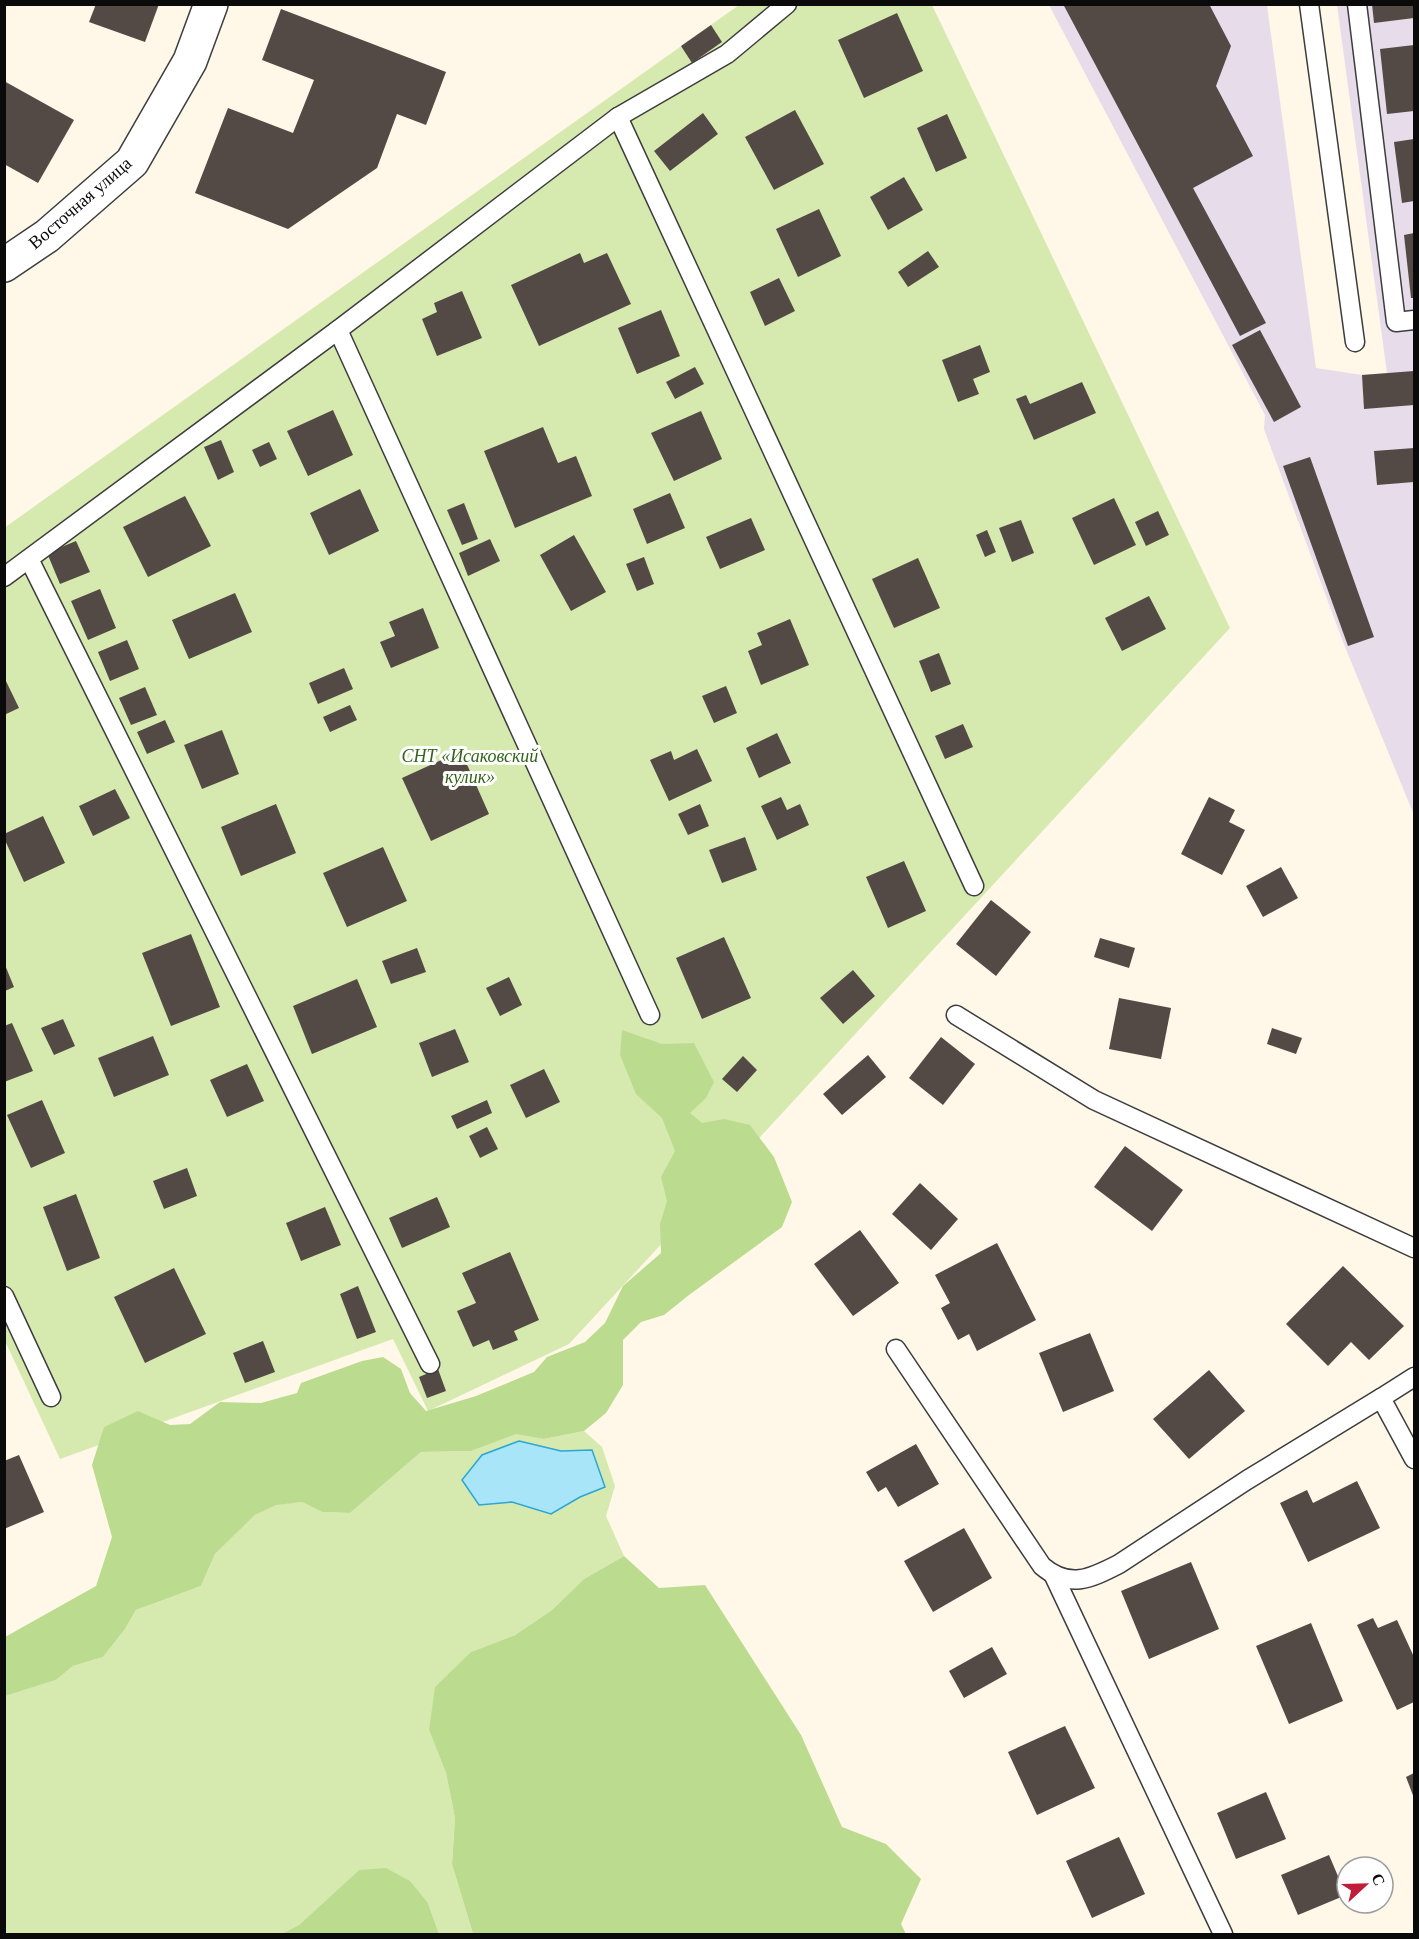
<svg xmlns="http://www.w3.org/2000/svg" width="1419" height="1939" font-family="Georgia,serif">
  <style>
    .industrial { fill: #e7ddea }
    .green { fill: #d6eab0; fill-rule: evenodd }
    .forest { fill: #bbdc8f }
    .water { fill: #a9e5f9; stroke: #2da6d3; stroke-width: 1.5 }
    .building { fill: #534a46 }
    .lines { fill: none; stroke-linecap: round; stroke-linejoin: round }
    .service-casing { stroke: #3d3d3d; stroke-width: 21 }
    .minor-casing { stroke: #3d3d3d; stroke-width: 36 }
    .service { stroke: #fff; stroke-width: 18 }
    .minor { stroke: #fff; stroke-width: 33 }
    .labels { text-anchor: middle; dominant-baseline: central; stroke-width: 6; stroke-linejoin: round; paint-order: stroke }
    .street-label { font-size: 18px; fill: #0a0a0a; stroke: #fff }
    .park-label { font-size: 18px; font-style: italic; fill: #326419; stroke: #fff }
  </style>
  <rect width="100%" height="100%" fill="#fff7e7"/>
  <!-- industrial -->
  <polygon class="industrial" points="1049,5 1267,5 1316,368 1362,375 1387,373 1337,5 1414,5 1414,815 1343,642 1264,429 1265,415"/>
  <!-- green -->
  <g class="green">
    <polygon points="739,5 932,5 1230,628 569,1344 428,1411 393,1339 60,1459 5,1341 4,528"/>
    <path d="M584,1431L602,1447L615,1486L606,1516L624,1556L584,1579L552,1610L515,1635L471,1652L429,1730L446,1773L455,1818L452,1864L473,1934H439L428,1903L359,1870L299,1925L281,1934H5L4,1696L56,1680L73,1666L103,1657L125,1629L136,1610L201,1586L215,1554L255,1515L276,1504L302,1502L322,1512L350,1513L421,1452L471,1451L516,1433L544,1439ZM519,1441L561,1451L591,1450L605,1486L580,1497L551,1514L512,1502L479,1505Z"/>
  </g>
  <!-- forest -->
  <g class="forest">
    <polygon points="622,1030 662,1044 694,1043 714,1082 706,1098 690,1113 702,1123 724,1119 750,1125 774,1157 792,1202 782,1227 689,1295 664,1315 641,1322 623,1340 623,1385 606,1413 584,1431 544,1439 516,1434 471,1451 421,1452 350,1513 322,1512 302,1502 276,1505 255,1515 215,1554 201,1586 136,1610 125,1629 103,1657 73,1666 56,1680 5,1696 5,1637 96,1586 112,1537 92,1465 104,1427 138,1411 170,1425 190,1424 220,1402 261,1403 297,1393 301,1383 362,1361 383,1357 401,1369 410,1393 426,1411 476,1396 534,1372 547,1357 585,1342 605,1323 623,1286 661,1253 660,1224 667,1201 661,1177 675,1151 662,1118 636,1094 620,1055"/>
    <polygon points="624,1556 659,1588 705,1585 801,1735 842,1827 886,1844 921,1879 901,1924 906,1934 473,1934 452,1864 455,1818 446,1773 429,1730 435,1687 471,1652 515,1635 552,1610 584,1579"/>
    <polygon points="386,1868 410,1881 428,1903 439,1934 281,1934 299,1925 359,1870"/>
  </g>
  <!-- water -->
  <polygon class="water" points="519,1441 561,1451 592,1450 605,1487 580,1497 551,1514 512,1502 479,1505 462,1480 482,1455"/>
  <!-- building -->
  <g class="building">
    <polygon points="96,4 159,4 145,42 89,22"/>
    <polygon points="1063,4 1209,4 1231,46 1216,86 1253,156 1193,188 1266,323 1240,336"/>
    <polygon points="1372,4 1414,4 1414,18 1374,23"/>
    <polygon points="281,9 446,72 426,125 397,114 377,168 288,229 195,193 228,108 293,133 314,80 262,60"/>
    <polygon points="897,13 923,71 864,98 838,40"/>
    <polygon points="711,25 722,42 692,63 681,46"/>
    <polygon points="1414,45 1414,111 1387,114 1380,49"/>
    <polygon points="4,81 74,120 38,183 4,164"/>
    <polygon points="795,110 824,164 774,190 745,137"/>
    <polygon points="703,113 718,134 670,171 654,151"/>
    <polygon points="947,114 967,158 936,172 917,128"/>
    <polygon points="1414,139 1414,201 1402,203 1394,142"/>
    <polygon points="904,177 923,210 888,230 870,197"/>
    <polygon points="819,209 841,256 798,277 776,229"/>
    <polygon points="1414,233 1414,298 1411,298 1404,235"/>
    <polygon points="928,251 939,267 908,287 898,272"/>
    <polygon points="580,253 584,263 607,253 631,304 539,346 511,285"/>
    <polygon points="779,278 795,311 765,326 750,292"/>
    <polygon points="462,291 482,338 437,356 422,319 437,312 434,303"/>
    <polygon points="661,310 680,356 637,374 618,328"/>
    <polygon points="1260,330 1301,407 1274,422 1232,345"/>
    <polygon points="980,345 990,372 973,379 979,394 958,402 942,360"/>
    <polygon points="695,367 704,384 675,399 666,382"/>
    <polygon points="1414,371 1414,405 1364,409 1362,375"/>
    <polygon points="1082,382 1096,413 1034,440 1016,399 1026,395 1030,404"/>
    <polygon points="333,410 353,455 308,476 287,431"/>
    <polygon points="701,411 722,459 674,481 651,433"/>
    <polygon points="543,427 558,463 576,456 592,496 515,528 484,451"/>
    <polygon points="221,440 234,472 218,480 204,447"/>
    <polygon points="269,442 277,459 260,467 252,450"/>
    <polygon points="1414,448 1414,482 1377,485 1374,451"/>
    <polygon points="1310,457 1374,637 1348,646 1283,466"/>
    <polygon points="360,489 379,531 329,555 310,513"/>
    <polygon points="670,493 685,528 647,544 633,509"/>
    <polygon points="185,496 211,546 148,577 123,527"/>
    <polygon points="1114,498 1136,545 1094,565 1072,518"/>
    <polygon points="464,503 478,539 462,545 447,510"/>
    <polygon points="1158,511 1169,535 1146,546 1135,522"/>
    <polygon points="751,518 765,550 720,569 706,537"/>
    <polygon points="1021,520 1034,553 1012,562 999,528"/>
    <polygon points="987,530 996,552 985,557 976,535"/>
    <polygon points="574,535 606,592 571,611 540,555"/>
    <polygon points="490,539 500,561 468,576 459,553"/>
    <polygon points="76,541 90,572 60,584 47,553"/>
    <polygon points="644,557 654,584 637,591 626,564"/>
    <polygon points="918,558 940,608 894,628 872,579"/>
    <polygon points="100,589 116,628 88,640 71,601"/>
    <polygon points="235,593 252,632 189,659 172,620"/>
    <polygon points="1149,596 1166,629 1122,651 1105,618"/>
    <polygon points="423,608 439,648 391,668 380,642 395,636 389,622"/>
    <polygon points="790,619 809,665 761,685 748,651 762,645 757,633"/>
    <polygon points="127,640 139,669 110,681 98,652"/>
    <polygon points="939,653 951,684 931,692 919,661"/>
    <polygon points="344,668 353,689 318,704 309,683"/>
    <polygon points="4,677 19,708 4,715"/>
    <polygon points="726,686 737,713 714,723 702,696"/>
    <polygon points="145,687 157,715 131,725 119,698"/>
    <polygon points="350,705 357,720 330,732 323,717"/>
    <polygon points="165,720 175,742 147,754 137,732"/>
    <polygon points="963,724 973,747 945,759 935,736"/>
    <polygon points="222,730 239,774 202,789 184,745"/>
    <polygon points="777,733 791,763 759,778 746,748"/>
    <polygon points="697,749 712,781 669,801 650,760 671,751 674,760"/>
    <polygon points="461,751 489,814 431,841 402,778"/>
    <polygon points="115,789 130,818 93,836 79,806"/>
    <polygon points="781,797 787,810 800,804 809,825 777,840 761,806"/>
    <polygon points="1209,797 1235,810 1229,822 1245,830 1222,875 1181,854"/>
    <polygon points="276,804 296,853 241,876 221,827"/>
    <polygon points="700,804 709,826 688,835 678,814"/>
    <polygon points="43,816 65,863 24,882 4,838 4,834"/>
    <polygon points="745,837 757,870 722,883 709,850"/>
    <polygon points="383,847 407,901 347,927 323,873"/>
    <polygon points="904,861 926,911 888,928 866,877"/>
    <polygon points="1281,867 1298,898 1263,917 1246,886"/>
    <polygon points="991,900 1031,932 996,976 956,944"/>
    <polygon points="191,934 220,1007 171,1026 142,953"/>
    <polygon points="724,937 751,998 702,1019 676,958"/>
    <polygon points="1100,938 1135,948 1129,968 1094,957"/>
    <polygon points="417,948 426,972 391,984 382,961"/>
    <polygon points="5,965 14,987 5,991"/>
    <polygon points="853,970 875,996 843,1024 820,998"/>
    <polygon points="509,977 522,1005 500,1016 486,988"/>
    <polygon points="357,979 377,1027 312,1054 293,1006"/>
    <polygon points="1119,998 1171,1008 1161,1059 1109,1049"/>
    <polygon points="63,1019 75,1046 54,1055 41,1028"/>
    <polygon points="12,1023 33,1071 4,1082 4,1026"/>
    <polygon points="1272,1028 1302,1038 1296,1054 1267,1044"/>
    <polygon points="455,1029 469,1062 432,1077 419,1043"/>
    <polygon points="153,1036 169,1075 114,1097 98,1058"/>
    <polygon points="941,1037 975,1064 943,1105 909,1078"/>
    <polygon points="868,1055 886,1077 842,1115 823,1094"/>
    <polygon points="743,1056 757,1070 737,1092 722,1079"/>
    <polygon points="247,1064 264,1101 227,1117 210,1080"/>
    <polygon points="544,1069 560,1102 526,1118 510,1085"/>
    <polygon points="42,1100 65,1153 31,1168 7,1115"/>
    <polygon points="487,1100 492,1113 457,1129 451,1116"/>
    <polygon points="487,1127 498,1149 480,1158 469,1136"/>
    <polygon points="1125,1146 1183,1190 1152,1231 1094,1187"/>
    <polygon points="187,1168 197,1196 164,1209 153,1181"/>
    <polygon points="920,1183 958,1219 931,1250 892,1214"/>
    <polygon points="76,1194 100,1258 67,1271 43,1207"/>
    <polygon points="437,1197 450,1227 402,1248 389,1218"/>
    <polygon points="325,1207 341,1245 301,1261 286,1223"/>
    <polygon points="860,1230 899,1283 853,1316 814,1264"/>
    <polygon points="997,1243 1036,1320 977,1351 969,1334 958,1340 941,1308 950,1303 935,1275"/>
    <polygon points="510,1252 539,1320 514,1331 518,1340 493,1350 489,1340 473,1347 457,1311 476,1303 462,1273"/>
    <polygon points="1343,1266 1404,1326 1369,1360 1351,1342 1328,1366 1286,1324"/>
    <polygon points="174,1268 206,1334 145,1363 114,1297"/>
    <polygon points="358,1286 376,1332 357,1339 340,1294"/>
    <polygon points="1090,1333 1114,1391 1063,1412 1039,1353"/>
    <polygon points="263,1341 275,1372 245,1383 233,1353"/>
    <polygon points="438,1369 446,1391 427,1398 419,1377"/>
    <polygon points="1209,1370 1245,1411 1189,1459 1153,1419"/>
    <polygon points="916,1444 939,1484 898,1507 886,1487 878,1492 866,1472"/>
    <polygon points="19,1455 44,1512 4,1529 4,1461"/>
    <polygon points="1357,1481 1380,1528 1308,1562 1280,1503 1307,1490 1313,1503"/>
    <polygon points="964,1528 992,1578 933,1612 904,1561"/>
    <polygon points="1191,1562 1219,1629 1149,1659 1121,1591"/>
    <polygon points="1373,1618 1378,1628 1397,1620 1414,1657 1414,1702 1397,1710 1357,1625"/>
    <polygon points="1311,1623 1343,1701 1289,1724 1256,1646"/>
    <polygon points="992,1647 1007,1674 964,1698 949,1671"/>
    <polygon points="1065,1726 1095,1788 1037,1815 1008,1752"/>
    <polygon points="1414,1773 1414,1798 1406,1777"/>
    <polygon points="1266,1792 1286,1839 1236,1859 1217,1813"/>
    <polygon points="1119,1837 1145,1894 1092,1918 1066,1861"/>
    <polygon points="1329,1855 1346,1895 1298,1915 1281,1875"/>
  </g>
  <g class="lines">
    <!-- service casing -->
    <g class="service-casing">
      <g id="service">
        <polyline points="1309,4 1355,342"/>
        <polyline points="1357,4 1396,322 1414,320"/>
        <polyline points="618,117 974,886"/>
        <polyline points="338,330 650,1015"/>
        <polyline points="29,559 430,1364"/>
        <polyline points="4,577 338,330 618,117 727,54 787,4"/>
        <polyline points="956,1015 1094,1100 1414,1248"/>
        <polyline points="4,1296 51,1397"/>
        <path d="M896,1349L1042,1566C1069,1589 1090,1579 1119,1564L1247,1480L1381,1398"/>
        <polyline points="1414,1377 1381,1398 1414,1459"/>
        <polyline points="1054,1576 1223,1934"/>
      </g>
    </g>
    <!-- minor casing -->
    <g class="minor-casing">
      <polyline id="minor" points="4,265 47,236 132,162 190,61 211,4"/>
    </g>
    <!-- service -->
    <use href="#service" class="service"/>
    <!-- minor -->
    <use href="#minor" class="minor"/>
  </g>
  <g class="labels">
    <!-- street labels -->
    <g class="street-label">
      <text transform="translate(80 203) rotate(-41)">Восточная улица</text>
    </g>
    <!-- park labels -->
    <g class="park-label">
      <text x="470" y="756">СНТ «Исаковский<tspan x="470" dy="21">кулик»</tspan></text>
    </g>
  </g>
  <!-- border -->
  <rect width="1419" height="1939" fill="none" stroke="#0a0a0a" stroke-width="12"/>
  <!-- north arrow -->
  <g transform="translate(1365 1885) rotate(68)"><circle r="28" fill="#ffffff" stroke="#9d9d9d" stroke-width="1.5"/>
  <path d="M0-4.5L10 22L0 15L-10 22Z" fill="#bf1d3a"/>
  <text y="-9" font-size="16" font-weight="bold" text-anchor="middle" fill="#0a0a0a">С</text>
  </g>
</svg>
